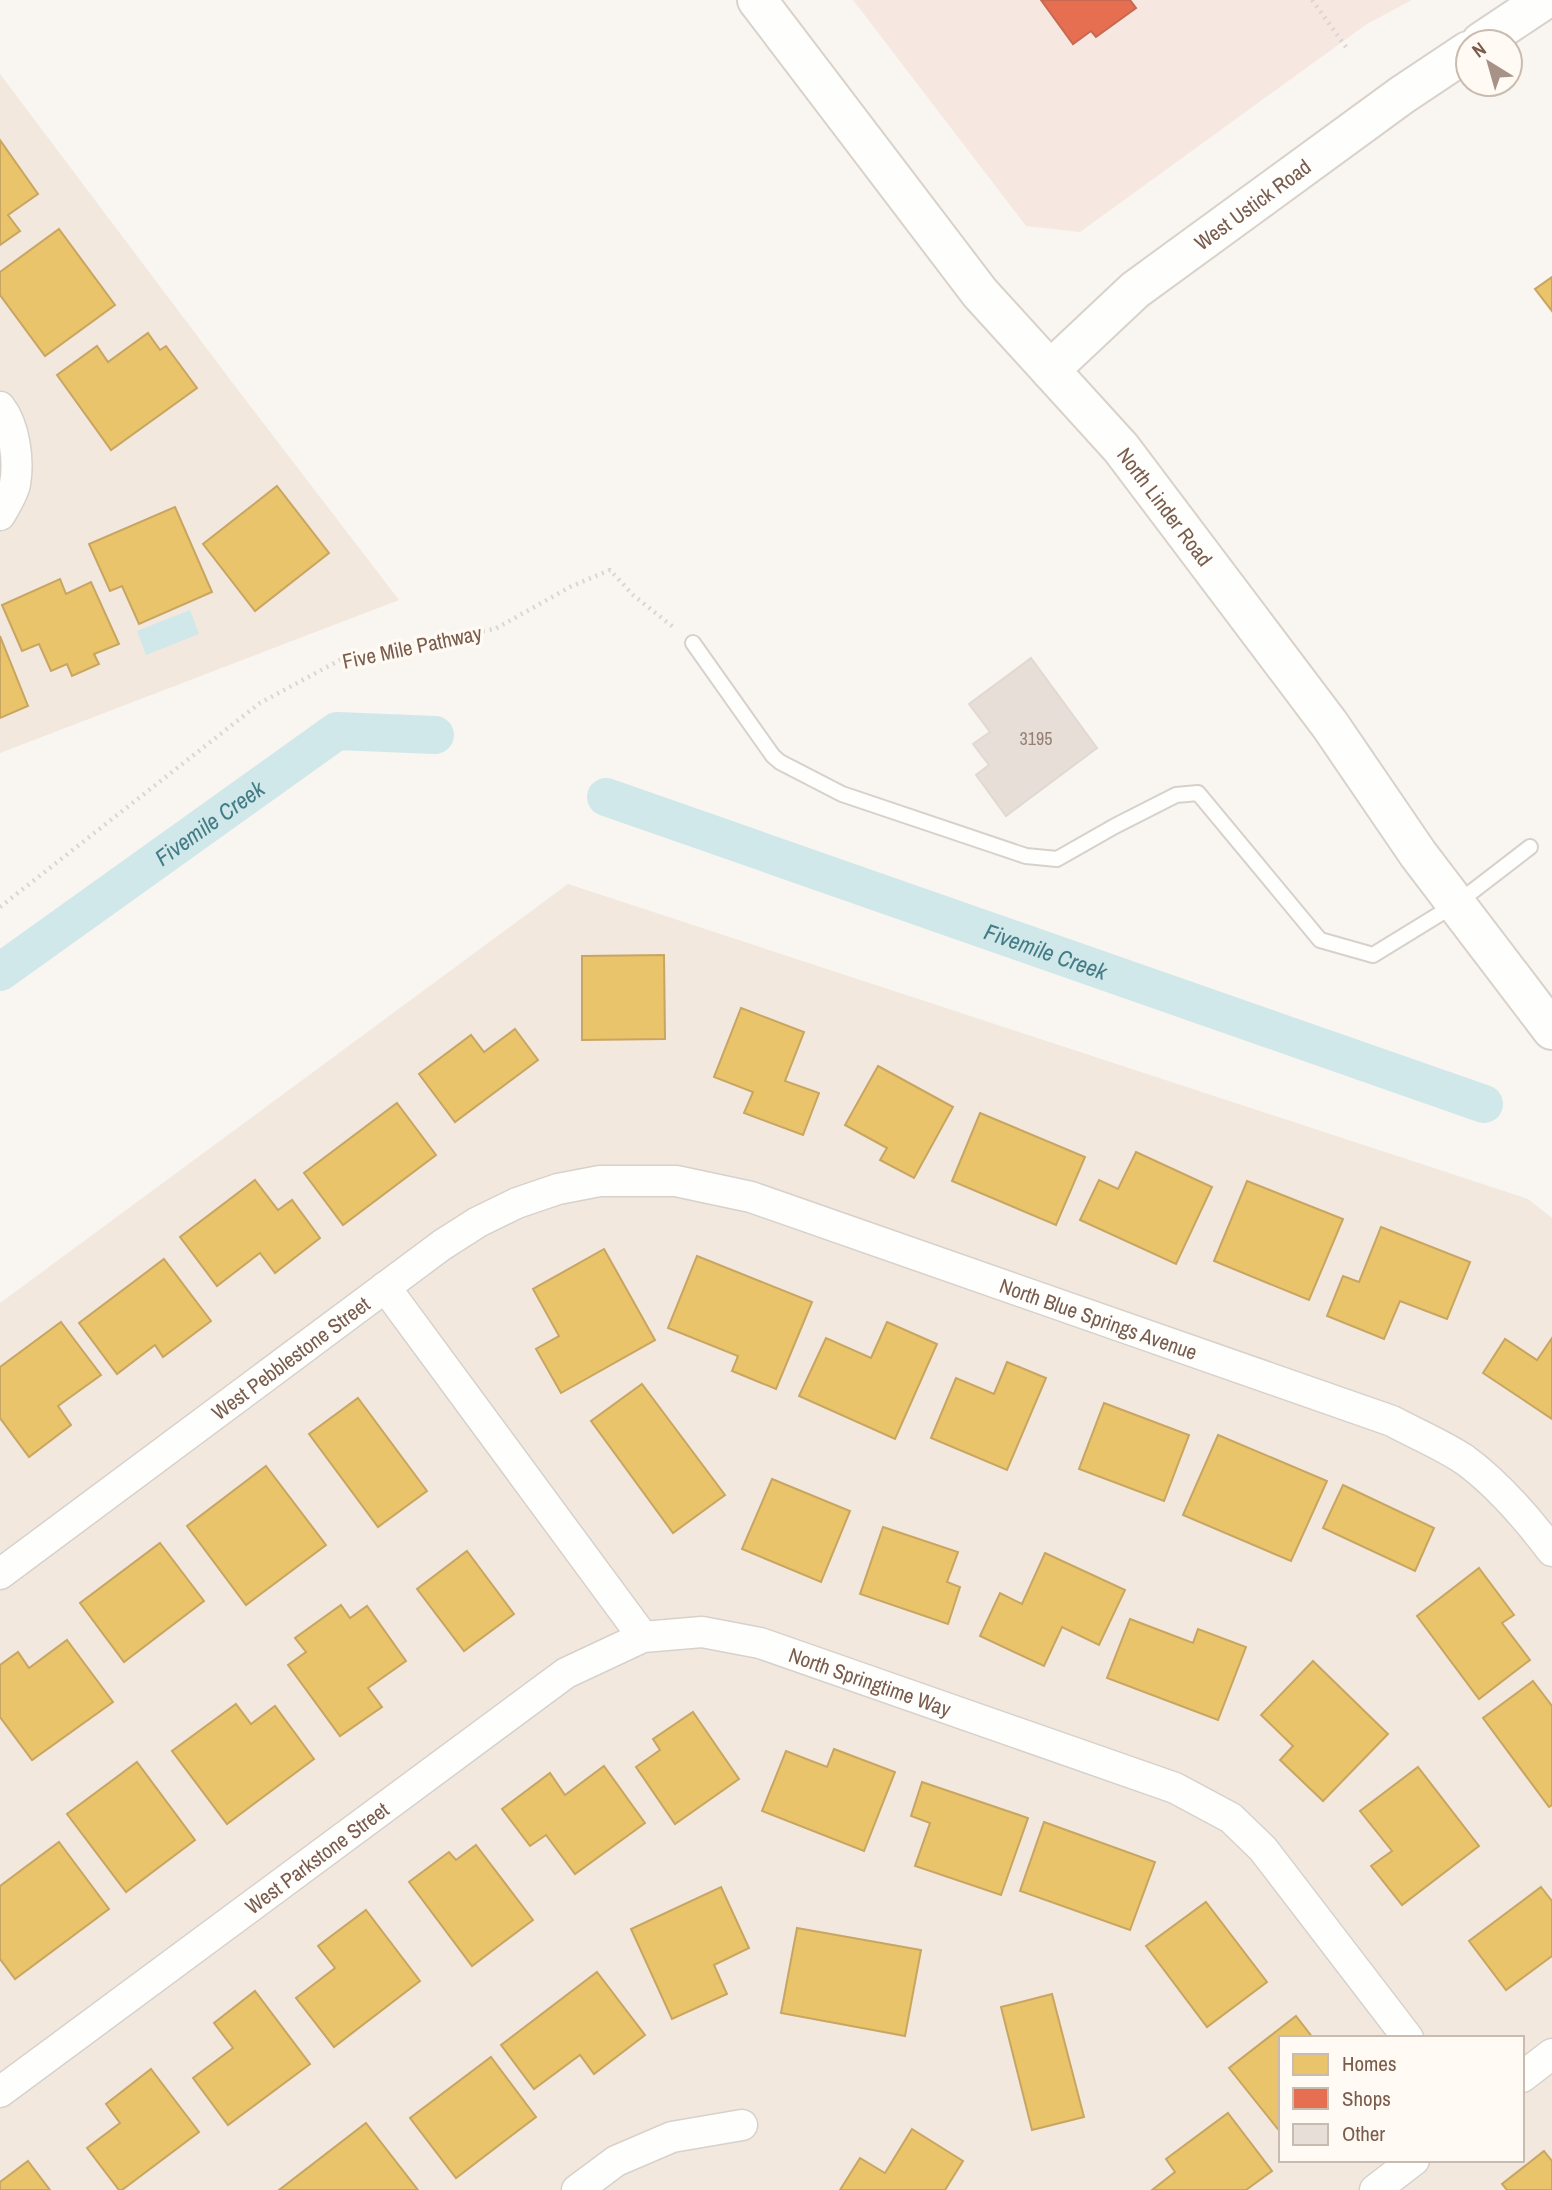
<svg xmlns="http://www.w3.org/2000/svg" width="1552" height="2190" font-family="'Archivo Narrow',sans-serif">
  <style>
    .residential { fill: #f2e8de; fill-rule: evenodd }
    .commercial { fill: #f6e8e1 }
    .water { fill: #d0e8ea }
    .homes { fill: #e9c46a; stroke: #c8a561; stroke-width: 2 }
    .shops { fill: #e76f51; stroke: #c66950; stroke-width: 2 }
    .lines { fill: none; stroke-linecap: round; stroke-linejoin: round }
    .canal { stroke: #d0e8ea; stroke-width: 38 }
    .building { fill: #e6ded7; stroke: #e2d8d2; stroke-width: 2 }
    .lane-casing { stroke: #d7d1cb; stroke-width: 18 }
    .street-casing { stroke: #d7d1cb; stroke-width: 33 }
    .secondary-casing { stroke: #d9d2cb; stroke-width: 42 }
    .path { stroke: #dcd5d0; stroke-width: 4.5; stroke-dasharray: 2 5; stroke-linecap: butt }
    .lane { stroke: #fefefd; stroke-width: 14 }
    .street { stroke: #fefefd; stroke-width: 30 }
    .secondary { stroke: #fefefd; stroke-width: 38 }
    .labels { text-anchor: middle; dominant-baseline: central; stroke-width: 7; stroke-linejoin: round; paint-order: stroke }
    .number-label { font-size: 18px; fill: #977e72 }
    .street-label { font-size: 21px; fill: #7a5c4d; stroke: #fffaf3 }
    .water-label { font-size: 23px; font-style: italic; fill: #437c86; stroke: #fffaf3 }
  </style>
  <rect width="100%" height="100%" fill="#f9f5f0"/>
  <!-- residential -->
  <g class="residential">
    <polygon points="0,74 244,398 399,600 0,753"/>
    <path d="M568,884L1528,1199L1552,1218V2190H0V1303ZM1281,2038H1522V2160H1281Z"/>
  </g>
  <!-- commercial -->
  <polygon class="commercial" points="853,0 1412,0 1367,24 1080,232 1026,226"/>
  <!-- water -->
  <polygon class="water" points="190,610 199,634 146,655 137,631"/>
  <!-- homes -->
  <g class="homes">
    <polygon points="0,140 38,194 8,215 20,231 0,245"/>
    <polygon points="59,229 115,305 45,356 0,295 0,272"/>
    <polygon points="1552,277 1552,311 1535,289"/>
    <polygon points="148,333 160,350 166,346 197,388 111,450 57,375 97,346 108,362"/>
    <polygon points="277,486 329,553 255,611 203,544"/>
    <polygon points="175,507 212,592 139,624 122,586 110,591 89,544"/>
    <polygon points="60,579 66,594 91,582 119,644 94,654 99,664 72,676 67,664 51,671 39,644 22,651 2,605"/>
    <polygon points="0,636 28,706 0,718"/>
    <polygon points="664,955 665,1039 582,1040 582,956"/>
    <polygon points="741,1008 804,1032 785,1081 819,1093 803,1135 744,1113 753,1092 714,1077"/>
    <polygon points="515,1029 538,1060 455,1122 419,1074 471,1035 484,1052"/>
    <polygon points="878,1066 953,1107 914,1178 880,1160 887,1148 845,1125"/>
    <polygon points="397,1103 436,1155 343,1225 304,1173"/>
    <polygon points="980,1113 1085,1157 1056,1225 952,1181"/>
    <polygon points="1136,1152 1212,1187 1176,1264 1080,1220 1099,1180 1118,1189"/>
    <polygon points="255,1180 278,1210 292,1200 320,1238 275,1273 260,1253 217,1286 180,1237"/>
    <polygon points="1247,1181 1343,1219 1309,1300 1214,1261"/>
    <polygon points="1381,1227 1470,1262 1447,1319 1400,1301 1384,1339 1327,1316 1343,1276 1359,1282"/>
    <polygon points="604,1249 655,1340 561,1393 536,1349 559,1336 533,1289"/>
    <polygon points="697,1256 812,1302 776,1389 732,1371 738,1356 668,1328"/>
    <polygon points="164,1259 211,1321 163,1357 155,1345 117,1374 79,1323"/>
    <polygon points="61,1322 101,1375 58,1406 71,1425 29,1457 0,1418 0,1367"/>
    <polygon points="887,1322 937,1344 895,1439 799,1396 826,1338 871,1358"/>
    <polygon points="1552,1338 1552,1419 1483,1373 1505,1339 1537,1360"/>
    <polygon points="1007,1362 1046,1378 1007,1470 931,1438 956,1378 994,1394"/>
    <polygon points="642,1384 725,1495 673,1533 591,1421"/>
    <polygon points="358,1398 427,1491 378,1527 309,1434"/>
    <polygon points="1104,1403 1189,1435 1164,1501 1079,1469"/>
    <polygon points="1218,1435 1327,1481 1291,1561 1183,1515"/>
    <polygon points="266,1466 326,1545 246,1605 187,1526"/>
    <polygon points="772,1479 850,1511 821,1582 742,1549"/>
    <polygon points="1343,1485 1434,1528 1415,1571 1323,1528"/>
    <polygon points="883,1527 958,1552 947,1582 960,1587 948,1624 860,1594"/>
    <polygon points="160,1543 204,1601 124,1662 80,1603"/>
    <polygon points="467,1551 514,1614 464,1651 417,1589"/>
    <polygon points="1045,1553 1125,1590 1099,1645 1062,1627 1044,1666 980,1636 1000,1593 1022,1604"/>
    <polygon points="1479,1568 1514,1615 1502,1623 1530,1660 1479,1699 1417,1616"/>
    <polygon points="341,1605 350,1618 367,1606 406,1661 368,1688 382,1707 340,1736 288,1665 306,1652 295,1638"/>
    <polygon points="1130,1619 1193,1643 1198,1629 1246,1647 1218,1720 1107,1678"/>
    <polygon points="67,1640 113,1702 32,1760 0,1717 0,1665 18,1652 29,1668"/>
    <polygon points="1313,1661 1388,1734 1323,1801 1280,1760 1293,1746 1261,1715"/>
    <polygon points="1533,1681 1552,1706 1552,1805 1549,1807 1483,1718"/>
    <polygon points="236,1704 251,1724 275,1706 314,1759 227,1824 172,1751"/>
    <polygon points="693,1712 739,1779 675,1824 636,1767 660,1750 653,1739"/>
    <polygon points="834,1749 895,1772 864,1851 762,1811 786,1751 827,1767"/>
    <polygon points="137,1762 195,1840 126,1892 67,1814"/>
    <polygon points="604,1766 645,1823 575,1874 546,1835 530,1846 502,1809 550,1773 565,1795"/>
    <polygon points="1418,1767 1479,1846 1402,1905 1371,1866 1392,1851 1360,1811"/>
    <polygon points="922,1782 1028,1818 1001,1895 915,1866 930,1823 911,1816"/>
    <polygon points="1044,1822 1155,1862 1130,1930 1020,1891"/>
    <polygon points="59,1842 109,1909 15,1979 0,1959 0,1886"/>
    <polygon points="476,1845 533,1920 472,1966 409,1882 449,1852 456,1860"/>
    <polygon points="721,1887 749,1948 714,1965 727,1994 672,2019 631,1929"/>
    <polygon points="1541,1887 1552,1901 1552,1956 1506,1990 1469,1941"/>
    <polygon points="1206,1902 1267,1982 1207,2027 1146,1946"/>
    <polygon points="366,1910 420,1981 334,2047 296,1998 335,1968 318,1946"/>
    <polygon points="797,1928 921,1950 905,2036 781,2013"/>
    <polygon points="597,1972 645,2035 594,2074 580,2055 534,2089 501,2045"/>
    <polygon points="255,1991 310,2064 228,2125 193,2078 233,2048 214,2023"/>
    <polygon points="1052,1994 1084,2117 1032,2130 1001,2007"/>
    <polygon points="1296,2016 1313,2038 1281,2038 1281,2133 1229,2068"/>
    <polygon points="491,2057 536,2117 456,2178 410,2118"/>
    <polygon points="151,2069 199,2132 122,2190 119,2190 87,2148 120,2123 106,2104"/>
    <polygon points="1228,2113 1272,2171 1246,2190 1152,2190 1175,2172 1166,2159"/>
    <polygon points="366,2123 418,2190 279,2190"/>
    <polygon points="912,2129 963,2161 945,2190 840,2190 860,2158 885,2173"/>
    <polygon points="1544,2151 1552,2161 1552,2190 1507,2190 1502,2184"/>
    <polygon points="28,2161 50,2190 0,2190 0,2182"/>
  </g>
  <!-- shops -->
  <polygon class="shops" points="1041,0 1130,0 1136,8 1096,37 1091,31 1073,44"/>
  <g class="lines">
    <!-- canal -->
    <g class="canal">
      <path id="s1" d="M606,797L1484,1104"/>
      <path id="s2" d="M0,972L337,731L435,735"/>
    </g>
  </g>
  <!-- building -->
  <polygon class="building" points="1031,658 1097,748 1006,816 976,775 989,765 973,744 990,732 969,704"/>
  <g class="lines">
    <!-- lane casing -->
    <g class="lane-casing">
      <polyline id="lane" points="693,643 773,756 780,762 842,794 1026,856 1057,859 1115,826 1176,795 1198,793 1320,940 1373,955 1456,904 1530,847"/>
    </g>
    <!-- street casing -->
    <g class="street-casing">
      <g id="street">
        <path d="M0,407C15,426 19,461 15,484C13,494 5,506 0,515"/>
        <polyline points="385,1287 643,1637"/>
        <path id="s3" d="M0,1574L442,1245L478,1222L517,1203L558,1189L600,1181H676L751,1197L1392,1421C1416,1434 1443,1445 1465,1460C1499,1485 1527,1518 1552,1551"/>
        <polyline points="1522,2077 1552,2054"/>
        <path id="s4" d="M0,2092L566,1673L643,1637L702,1632L760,1643L1175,1788L1231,1818L1263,1849L1408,2038"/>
        <polyline points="577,2190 616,2161 672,2137 742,2125"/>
        <polyline points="1375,2190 1414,2160"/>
      </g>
    </g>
    <!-- secondary casing -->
    <g class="secondary-casing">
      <g id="secondary">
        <path id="s5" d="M757,0L980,293L1121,448L1330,725L1418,854L1552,1030"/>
        <polyline points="1481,42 1544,0"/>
        <path id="s6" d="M1050,370L1135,290L1402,95L1468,51"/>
      </g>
    </g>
    <!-- path -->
    <g class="path">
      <polyline points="1312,0 1346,47"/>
      <polyline points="0,907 260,703 340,660 421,642 495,629 570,587 610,570 633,595 673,627"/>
    </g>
    <!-- lane -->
    <use href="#lane" class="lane"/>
    <!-- street -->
    <use href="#street" class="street"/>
    <!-- secondary -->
    <use href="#secondary" class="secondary"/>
  </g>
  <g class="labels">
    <!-- number labels -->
    <g class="number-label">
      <text x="1036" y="738">3195</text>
    </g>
    <!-- street labels -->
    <g class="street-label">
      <text stroke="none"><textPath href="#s6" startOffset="262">West Ustick Road</textPath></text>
      <text stroke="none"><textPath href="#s5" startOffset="651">North Linder Road</textPath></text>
      <text transform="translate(412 647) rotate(-12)">Five Mile Pathway</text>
      <text stroke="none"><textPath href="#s3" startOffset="1244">North Blue Springs Avenue</textPath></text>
      <text stroke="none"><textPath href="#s3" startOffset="362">West Pebblestone Street</textPath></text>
      <text stroke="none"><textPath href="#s4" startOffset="1024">North Springtime Way</textPath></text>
      <text stroke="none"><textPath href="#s4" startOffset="394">West Parkstone Street</textPath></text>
    </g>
    <!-- water labels -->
    <g class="water-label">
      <text stroke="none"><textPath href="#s2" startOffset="257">Fivemile Creek</textPath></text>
      <text stroke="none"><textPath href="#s1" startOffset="466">Fivemile Creek</textPath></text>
    </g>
  </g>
  <!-- legend -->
  <rect x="1279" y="2036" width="245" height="126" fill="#fffaf3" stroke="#cabbb1" stroke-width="2"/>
  <rect x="1293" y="2054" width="35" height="21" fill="#e9c46a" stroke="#cabbb1" stroke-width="2"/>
  <text x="1342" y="2071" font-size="21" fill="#7a5c4d">Homes</text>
  <rect x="1293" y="2088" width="35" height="21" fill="#e76f51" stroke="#cabbb1" stroke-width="2"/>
  <text x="1342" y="2106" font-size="21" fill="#7a5c4d">Shops</text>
  <rect x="1293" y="2124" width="35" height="21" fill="#e6ded7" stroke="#cabbb1" stroke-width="2"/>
  <text x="1342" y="2141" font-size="21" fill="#7a5c4d">Other</text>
  <!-- north arrow -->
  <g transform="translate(1489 63) rotate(323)"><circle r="33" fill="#fffaf3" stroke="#cabbb1" stroke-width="2"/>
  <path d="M0-5L12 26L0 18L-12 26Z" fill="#a69286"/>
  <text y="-10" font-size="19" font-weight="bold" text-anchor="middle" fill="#7a5c4d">N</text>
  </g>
</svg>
